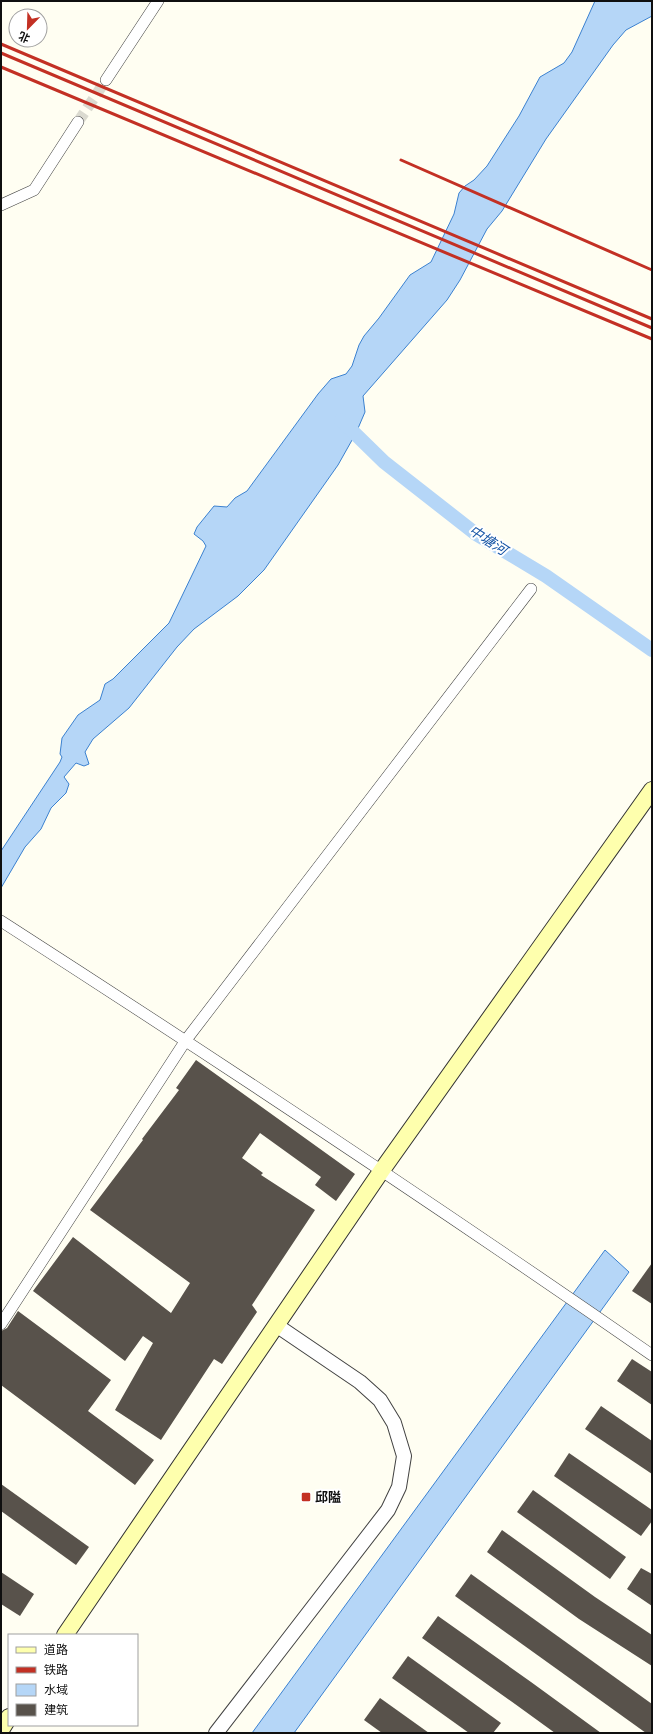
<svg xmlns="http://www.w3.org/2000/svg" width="653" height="1734" font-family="'Libre Baskerville','Noto Sans SC',serif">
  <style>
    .water { fill: #b5d6f7; stroke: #3b81d0 }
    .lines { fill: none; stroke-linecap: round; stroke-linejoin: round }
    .canal { stroke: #b5d6f7; stroke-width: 14 }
    .building { fill: #58524b }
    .minor-tunnel { stroke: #dbdad0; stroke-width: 11; stroke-dasharray: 11 5.5; stroke-linecap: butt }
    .minor-casing { stroke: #424242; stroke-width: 12 }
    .tertiary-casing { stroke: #424242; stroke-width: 16 }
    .secondary-casing { stroke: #313131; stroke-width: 18 }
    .minor { stroke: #fff; stroke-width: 11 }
    .tertiary { stroke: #fff; stroke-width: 14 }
    .secondary { stroke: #feffad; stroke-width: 16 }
    .rail { stroke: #c33024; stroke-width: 3 }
    .poi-dot { fill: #c33024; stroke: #fff; stroke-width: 1.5 }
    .labels { text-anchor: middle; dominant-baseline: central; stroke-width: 4; stroke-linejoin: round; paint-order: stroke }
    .poi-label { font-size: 13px; font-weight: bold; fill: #0f0f0f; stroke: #fff; text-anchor: start }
    .water-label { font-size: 14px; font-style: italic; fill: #1554a5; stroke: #fff }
  </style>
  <rect width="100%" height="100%" fill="#fffef2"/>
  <!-- water -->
  <g class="water">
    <polygon points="595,1 652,1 652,16 626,30 613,45 546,139 502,211 487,229 460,280 447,300 363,396 365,412 356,433 338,465 264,570 238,596 194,629 177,647 129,708 93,739 85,752 89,764 84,766 76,763 64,777 69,784 66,793 51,808 41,829 25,847 1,888 1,851 60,762 62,757 60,754 62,738 78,715 100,700 105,684 113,679 169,623 206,546 203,541 194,534 197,527 214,506 227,507 235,498 247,491 318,394 331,379 346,374 352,366 359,345 364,336 379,318 410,275 431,262 454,214 459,193 465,186 474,180 487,166 519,116 540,77 564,63 572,52"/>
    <polygon points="605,1250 629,1272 294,1733 252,1733"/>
  </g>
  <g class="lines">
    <!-- canal -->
    <polyline class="canal" points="341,420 384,462 476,534 546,576 652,650"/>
  </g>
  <!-- building -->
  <g class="building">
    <polygon points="196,1060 355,1174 336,1201 315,1185 321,1177 260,1133 242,1158 263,1173 261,1175 315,1210 252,1305 257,1312 222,1364 214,1359 161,1440 115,1410 153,1343 143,1336 125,1361 33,1291 73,1237 171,1313 190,1283 90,1210 143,1140 142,1139 179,1090 176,1088"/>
    <polygon points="652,1263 652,1304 632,1291"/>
    <polygon points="18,1311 111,1380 88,1411 154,1460 135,1485 1,1385 1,1331 7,1328"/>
    <polygon points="632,1359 652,1372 652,1405 617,1381"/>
    <polygon points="601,1406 652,1441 652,1474 585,1429"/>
    <polygon points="569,1453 652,1510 652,1521 641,1536 554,1476"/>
    <polygon points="1,1484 89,1547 76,1565 1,1511"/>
    <polygon points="533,1490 626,1557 610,1579 517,1512"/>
    <polygon points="502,1530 595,1597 652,1635 652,1666 579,1619 487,1552"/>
    <polygon points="641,1568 652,1574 652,1606 627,1589"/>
    <polygon points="1,1572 34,1594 20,1616 1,1604"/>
    <polygon points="471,1574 652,1704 652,1733 646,1733 455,1596"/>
    <polygon points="438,1616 531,1682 601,1733 555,1733 515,1704 422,1638"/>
    <polygon points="408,1656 501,1723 493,1733 469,1733 392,1678"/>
    <polygon points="380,1698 429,1733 382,1733 364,1720"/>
  </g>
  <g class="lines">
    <!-- minor-tunnel -->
    <polyline class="minor-tunnel" points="78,122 106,80"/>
    <!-- minor casing -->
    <g class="minor-casing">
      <g id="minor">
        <polyline points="106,80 158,1"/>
        <polyline points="1,205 34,190 78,122"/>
        <path d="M1,921C220,1062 437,1206 652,1355"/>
        <polyline points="1,1324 186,1040 531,589"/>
      </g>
    </g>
    <!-- tertiary casing -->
    <g class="tertiary-casing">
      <polyline id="tertiary" points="216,1733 388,1510 399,1487 404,1456 394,1423 380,1400 360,1382 276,1325"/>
    </g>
    <!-- secondary casing -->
    <g class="secondary-casing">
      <g id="secondary">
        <polyline points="65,1635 382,1170 652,790"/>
        <polyline points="1,1730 9,1717"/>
      </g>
    </g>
    <!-- minor -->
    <use href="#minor" class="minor"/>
    <!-- tertiary -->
    <use href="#tertiary" class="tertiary"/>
    <!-- secondary -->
    <use href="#secondary" class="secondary"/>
    <!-- rail -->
    <g class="rail">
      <polyline points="1,44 652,319"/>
      <polyline points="1,53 652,328"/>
      <polyline points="1,67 652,339"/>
      <polyline points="401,160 652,270"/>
    </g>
  </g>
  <!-- markers -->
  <rect class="poi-dot" x="301" y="1492" width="10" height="10" rx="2"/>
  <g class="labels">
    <!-- poi labels -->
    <g class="poi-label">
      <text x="315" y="1497">邱隘</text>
    </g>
    <!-- water labels -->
    <g class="water-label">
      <text transform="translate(488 540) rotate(33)">中塘河</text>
    </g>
  </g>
  <!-- border -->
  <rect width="653" height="1734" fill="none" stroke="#0f0f0f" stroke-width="4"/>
  <!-- legend -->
  <rect x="8" y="1634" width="130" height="92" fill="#ffffff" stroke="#9f9f9f"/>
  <rect x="16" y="1647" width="20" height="6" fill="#feffad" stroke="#9f9f9f"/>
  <text x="44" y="1654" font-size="12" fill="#0f0f0f">道路</text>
  <rect x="16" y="1667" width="20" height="6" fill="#c33024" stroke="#9f9f9f"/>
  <text x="44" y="1674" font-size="12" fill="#0f0f0f">铁路</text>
  <rect x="16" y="1684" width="20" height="12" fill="#b5d6f7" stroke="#9f9f9f"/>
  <text x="44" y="1694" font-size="12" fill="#0f0f0f">水域</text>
  <rect x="16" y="1704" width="20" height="12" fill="#58524b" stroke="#9f9f9f"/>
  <text x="44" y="1714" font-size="12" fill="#0f0f0f">建筑</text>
  <!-- north arrow -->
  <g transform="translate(28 28) rotate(203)"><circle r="19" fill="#ffffff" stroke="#9f9f9f"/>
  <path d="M0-3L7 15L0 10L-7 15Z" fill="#c33024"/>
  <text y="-6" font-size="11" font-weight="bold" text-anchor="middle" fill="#0f0f0f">北</text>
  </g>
</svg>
